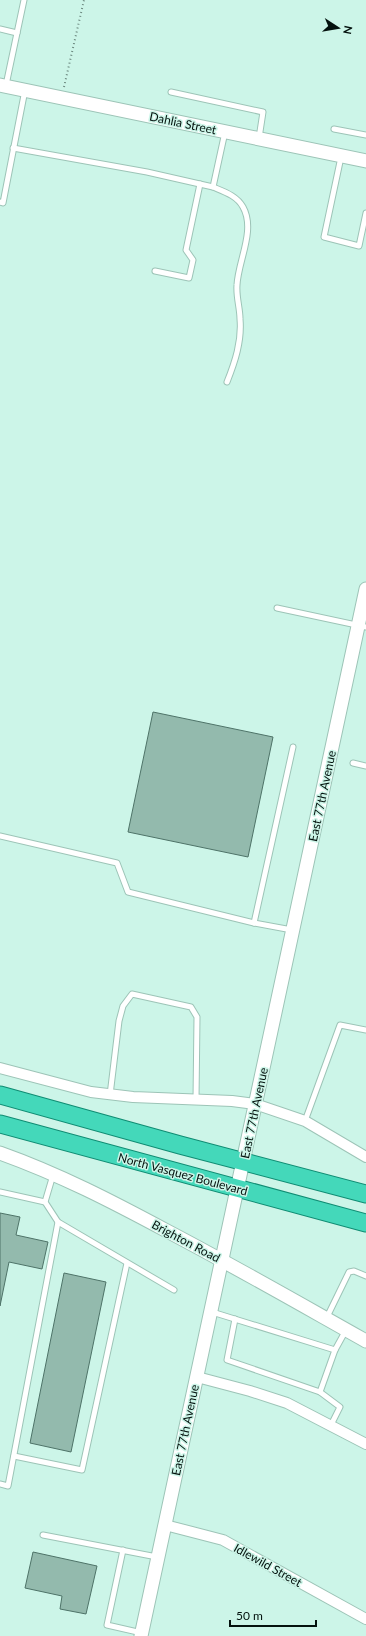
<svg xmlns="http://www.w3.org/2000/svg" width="366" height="1636" font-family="Lato,sans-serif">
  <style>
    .building { fill: #93baad; stroke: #4e7368 }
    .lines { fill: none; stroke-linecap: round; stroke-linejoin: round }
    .service-casing { stroke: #9dc4b7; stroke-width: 7 }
    .minor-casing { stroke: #9dc4b7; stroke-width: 12 }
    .tertiary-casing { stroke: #9dc4b7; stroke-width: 15 }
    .trunk-casing { stroke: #108c73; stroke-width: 19 }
    .path { stroke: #6a867d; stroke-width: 2; stroke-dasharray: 1 3; stroke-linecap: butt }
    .service { stroke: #fff; stroke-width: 5 }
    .minor { stroke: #fff; stroke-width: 10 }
    .tertiary { stroke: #fff; stroke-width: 13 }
    .trunk { stroke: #44d8ba; stroke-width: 17 }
    .labels { text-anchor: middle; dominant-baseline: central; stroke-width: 3; stroke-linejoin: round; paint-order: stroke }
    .street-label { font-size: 12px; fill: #04120e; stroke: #ccf5e8 }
  </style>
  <rect width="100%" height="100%" fill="#ccf5e8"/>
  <!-- building -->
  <g class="building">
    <polygon points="153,712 273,737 248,857 128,832"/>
    <polygon points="0,1213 20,1217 16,1235 48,1242 42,1269 9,1262 0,1306"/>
    <polygon points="64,1273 106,1282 71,1452 30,1443"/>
    <polygon points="33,1552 97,1566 86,1614 60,1609 62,1596 25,1588"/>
  </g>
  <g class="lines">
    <!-- service casing -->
    <g class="service-casing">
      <g id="service">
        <polyline points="0,29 17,33"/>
        <polyline points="6,85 24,0"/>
        <polyline points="171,92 263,112 259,138"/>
        <polyline points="334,129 366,135"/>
        <polyline points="13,148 147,172 213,187 225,132"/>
        <polyline points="341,157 324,237 359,246 366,213"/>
        <path d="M213,187C225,192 237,196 243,207C256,230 238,261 237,285C236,297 240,308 240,319C242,341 235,362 227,382"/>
        <polyline points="0,202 3,203 25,90"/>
        <polyline points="155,271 189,278 193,260 186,250 200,184"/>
        <polyline points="277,608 366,627"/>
        <polyline points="353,763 366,766"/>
        <polyline points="0,836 117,863 128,892 254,923"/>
        <polyline points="292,930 254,923 293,747"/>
        <polyline points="110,1095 119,1021 123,1006 132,994 191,1007 197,1017 196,1099"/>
        <polyline points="305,1121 340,1025 366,1030"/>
        <polyline points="0,1192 45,1202"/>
        <polyline points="58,1222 174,1290"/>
        <polyline points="212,1312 335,1350 346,1330"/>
        <polyline points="327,1317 349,1272 354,1271 366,1276"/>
        <polyline points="235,1319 227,1360 320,1392 335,1350"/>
        <polyline points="320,1392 340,1407 331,1425"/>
        <polyline points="14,1456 82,1470 127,1263"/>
        <polyline points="0,1484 8,1486 58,1222 45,1202 53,1175"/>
        <polyline points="43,1535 157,1557"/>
        <polyline points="123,1550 107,1625 142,1633"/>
      </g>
    </g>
    <!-- minor casing -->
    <g class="minor-casing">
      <g id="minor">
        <polyline points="0,1068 91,1092 133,1097 232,1101 255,1104 305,1121 366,1157"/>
        <polyline points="197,1377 250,1391 287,1403 366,1444"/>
        <polyline points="165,1525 223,1540 366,1619"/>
      </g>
    </g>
    <!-- tertiary casing -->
    <g class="tertiary-casing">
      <g id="tertiary">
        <polyline points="0,85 366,161"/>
        <path d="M0,1153C59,1174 113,1202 167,1231C234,1266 300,1304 366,1341"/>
        <polyline points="141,1636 366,589"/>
      </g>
    </g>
    <!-- trunk casing -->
    <g class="trunk-casing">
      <g id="trunk">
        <polyline points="0,1095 180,1145 366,1194"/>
        <polyline points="0,1124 366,1223"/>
      </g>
    </g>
    <!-- path -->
    <polyline class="path" points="64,87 84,0"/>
    <!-- service -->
    <use href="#service" class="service"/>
    <!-- minor -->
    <use href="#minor" class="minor"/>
    <!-- tertiary -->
    <use href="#tertiary" class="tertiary"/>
    <!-- trunk -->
    <use href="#trunk" class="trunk"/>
  </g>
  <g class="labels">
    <!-- street labels -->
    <g class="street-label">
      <text transform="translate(183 123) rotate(12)">Dahlia Street</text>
      <text transform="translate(322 796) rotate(-78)">East 77th Avenue</text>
      <text transform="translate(254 1113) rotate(-78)">East 77th Avenue</text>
      <text transform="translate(183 1174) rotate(15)">North Vasquez Boulevard</text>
      <text transform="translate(186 1241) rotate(28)">Brighton Road</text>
      <text transform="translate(185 1430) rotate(-78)">East 77th Avenue</text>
      <text transform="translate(268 1565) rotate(29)">Idlewild Street</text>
    </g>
  </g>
  <!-- north arrow -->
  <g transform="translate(338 28) rotate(102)" stroke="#ccf5e8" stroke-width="3" paint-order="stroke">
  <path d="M0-3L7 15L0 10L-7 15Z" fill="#04120e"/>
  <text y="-6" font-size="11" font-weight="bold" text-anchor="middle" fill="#04120e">N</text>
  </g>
  <!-- scale -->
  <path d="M230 1620v6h86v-6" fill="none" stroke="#04120e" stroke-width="2"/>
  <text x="236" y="1620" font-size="12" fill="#04120e" stroke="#ccf5e8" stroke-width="3" paint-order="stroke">50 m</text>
</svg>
